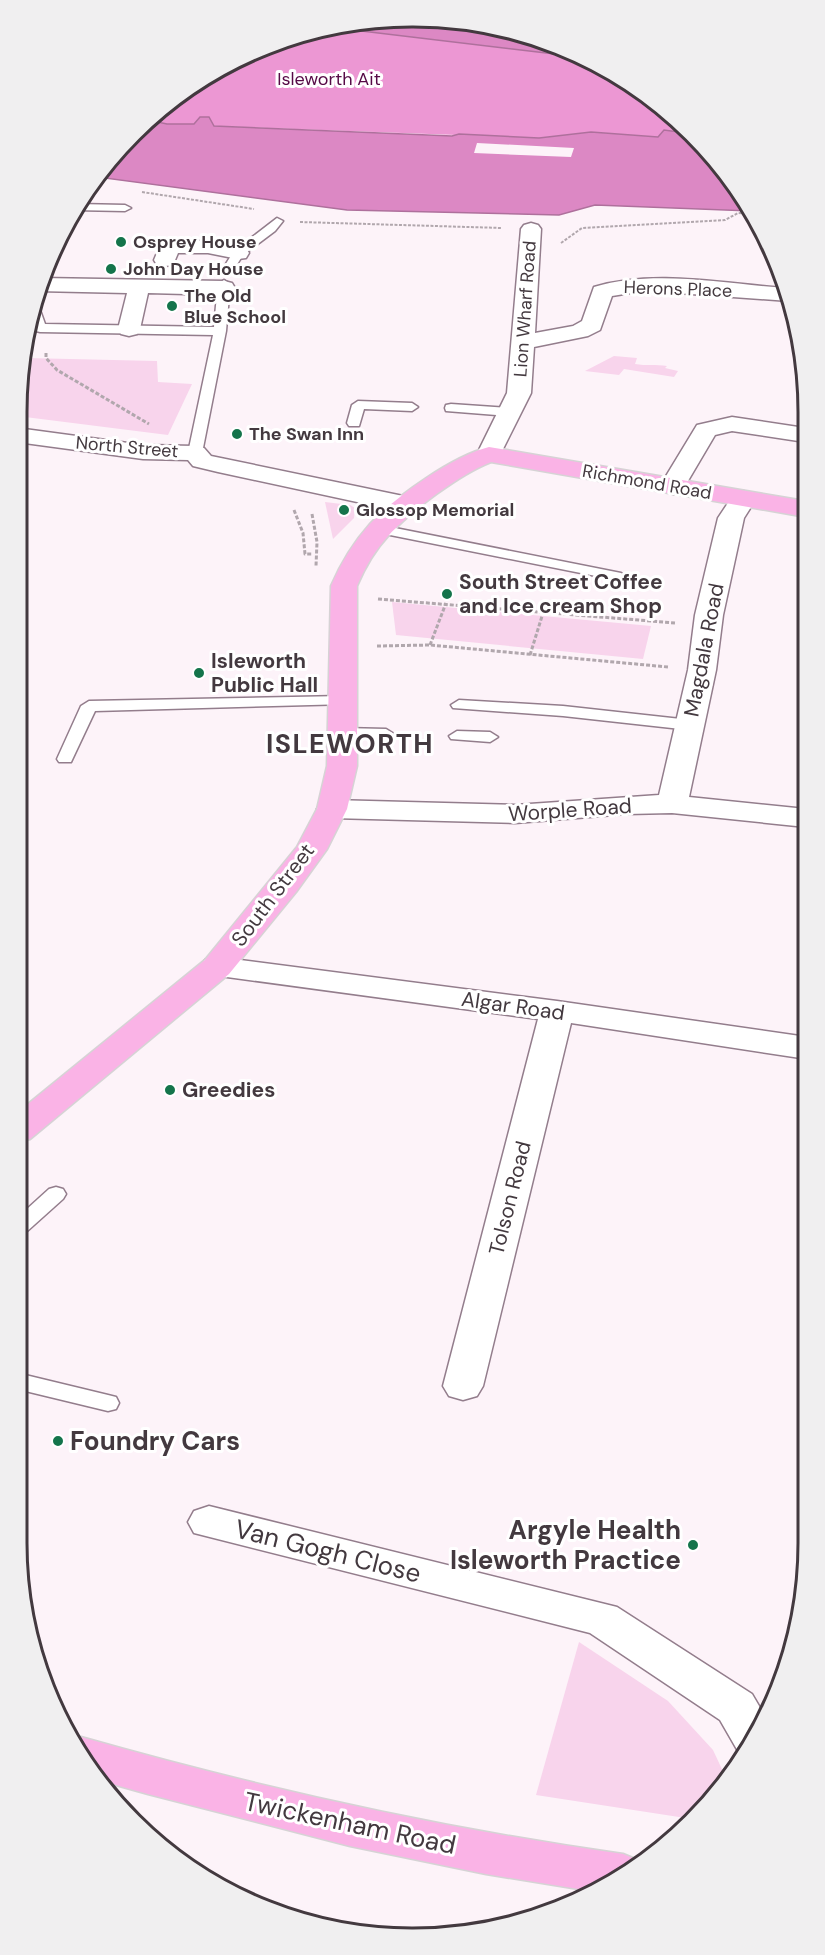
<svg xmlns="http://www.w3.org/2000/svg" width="825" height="1955" font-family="'DM Sans',sans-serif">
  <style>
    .green { fill: #f8d4ec }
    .forest { fill: #ec97d3 }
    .water { fill: #dc88c4; stroke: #ae709c; stroke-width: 1.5 }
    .pier { fill: #fdf3f9 }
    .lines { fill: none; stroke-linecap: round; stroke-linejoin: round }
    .lane-casing { stroke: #937d8c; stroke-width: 3 }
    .street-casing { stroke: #937d8c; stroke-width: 3 }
    .primary-casing { stroke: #d6d3d5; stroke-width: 3 }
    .path-far1 { stroke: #b1a7ad; stroke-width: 2; stroke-dasharray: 3 1.5; stroke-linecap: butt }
    .path { stroke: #b1a7ad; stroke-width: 3; stroke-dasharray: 4 2; stroke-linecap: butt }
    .lane { fill: #fff; fill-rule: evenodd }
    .street { fill: #fff; fill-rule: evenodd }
    .primary { fill: #fab3e6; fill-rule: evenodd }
    .poi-dot { fill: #14744b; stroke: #fff; stroke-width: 2 }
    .labels { text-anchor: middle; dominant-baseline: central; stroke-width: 6; stroke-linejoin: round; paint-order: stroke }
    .far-park-label { font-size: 18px; fill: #560a46; stroke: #fff }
    .far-poi-label { font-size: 18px; font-weight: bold; fill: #43393f; stroke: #fff; text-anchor: start }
    .far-street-label { font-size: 18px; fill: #43393f; stroke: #fff }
    .poi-label { font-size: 21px; font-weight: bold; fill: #43393f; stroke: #fff; text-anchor: start }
    .street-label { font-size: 21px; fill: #43393f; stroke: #fff }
    .near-poi-label { font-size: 26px; font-weight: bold; fill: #43393f; stroke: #fff; text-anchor: start }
    .near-street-label { font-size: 26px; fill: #43393f; stroke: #fff }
    .district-label { font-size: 27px; font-weight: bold; letter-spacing: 1.5px; fill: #43393f; stroke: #fff }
    .rim { fill: none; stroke: #43393f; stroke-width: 3 }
  </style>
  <rect width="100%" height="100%" fill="#fdf3f9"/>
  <!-- green -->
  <g class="green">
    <path d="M614,356L637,358L635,364C646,366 656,364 667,366L665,368L678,371L674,377L624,369L619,375L585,371Z"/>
    <polygon points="26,358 157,361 158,382 192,384 168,435 17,416"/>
    <polygon points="325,502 350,505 355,508 354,518 333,539"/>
    <polygon points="392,602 651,626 643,659 396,635"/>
    <polygon points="579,1642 668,1701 713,1750 727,1780 710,1803 692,1819 536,1795"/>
  </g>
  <!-- forest -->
  <path class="forest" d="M328,27L580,57L633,83L686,133L664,130L658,137L591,132L539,138L213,126L209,117H200L194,124H167L148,120C195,76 264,38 328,27Z"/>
  <!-- water -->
  <g class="water">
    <polygon points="387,17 465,20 540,38 580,57 328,27"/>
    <polygon points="200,117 209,117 214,126 452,136 459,134 539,138 591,132 658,137 664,130 686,133 726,171 750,211 595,205 559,215 347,210 97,177 115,151 148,120 167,124 194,124"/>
  </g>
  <!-- pier -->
  <polygon class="pier" points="477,143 574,148 571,157 474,153"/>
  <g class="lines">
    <!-- lane casing -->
    <g class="lane-casing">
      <g id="lane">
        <polygon points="77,204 125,205 131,208 125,211 73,210"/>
        <polygon points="277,218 283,221 275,231 243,255 232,272 224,272 222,270 234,251"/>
        <polygon points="224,280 230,284 226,331 202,453 195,457 188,453 213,335 40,332 36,331 32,321 34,306 40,310 45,324 214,327 218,284"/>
        <polygon points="358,401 412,403 418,407 412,411 364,409 359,426 349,426 347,423 352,405"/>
        <polygon points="451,404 509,408 516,412 509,416 446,411 445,408 446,405"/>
        <polygon points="380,525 621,573 628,577 621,581 375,532 373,529 375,526"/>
        <polygon points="343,696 349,698 351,701 349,704 95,711 71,762 59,762 57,759 81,706 89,701"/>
        <polygon points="459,700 563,706 690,720 698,725 690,730 563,716 453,708 451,705"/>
        <polygon points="343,728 386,729 394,734 386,739 337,736 335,733"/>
        <polygon points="457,731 490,732 498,737 490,742 451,739 449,736"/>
        <polygon points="56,1187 63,1189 66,1194 63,1199 24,1234 17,1236 17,1218 49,1189"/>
        <polygon points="17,1373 108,1395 116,1397 119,1403 116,1409 108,1411 17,1389"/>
      </g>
    </g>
    <!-- street casing -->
    <g class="street-casing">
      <g id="street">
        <path d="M531,223L538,225L541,229L535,333L573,326L582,321L594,287C655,269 724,284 786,288L789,301L663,292H637L612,296L600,330L588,336L534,347L531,393L498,459L489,461L480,459L477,454L507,393L521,229L524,225Z"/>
        <polygon points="170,240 208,241 246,248 249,253 246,258 238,259 208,253 178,253 173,265 165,266 157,265 154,260 162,241"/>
        <polygon points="41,278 224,281 232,283 235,288 232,293 224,295 148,293 140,329 137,334 129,336 121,334 118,329 127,293 37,291"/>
        <polygon points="732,417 805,428 805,442 732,431 715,435 682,491 673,494 664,491 660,486 697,425"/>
        <polygon points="17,428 143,445 195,446 204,448 211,456 408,497 417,500 421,505 417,510 408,513 218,472 193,466 188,460 143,459 17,442"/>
        <polygon points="743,491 752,494 756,499 744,518 723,615 716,670 689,797 806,809 806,827 672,813 627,814 515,823 332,818 321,815 317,809 321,803 332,800 515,805 659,795 688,670 695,615 718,518 734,494"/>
        <polygon points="217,957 557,1001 807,1037 807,1059 571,1023 483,1386 477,1396 463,1400 449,1396 443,1386 538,1019 205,974 201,967 205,960"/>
        <polygon points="209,1506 617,1607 752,1694 766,1718 756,1740 745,1755 739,1753 720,1720 590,1633 194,1533 188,1522 194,1511"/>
      </g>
    </g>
    <!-- primary casing -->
    <g class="primary-casing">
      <g id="primary">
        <path d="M489,447L805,501L806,517L491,462C460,474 412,510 389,535C375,550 365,567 357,586V766L347,809L327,849L296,892L229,974L30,1139L17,1142V1113L205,960L297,847L317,809L327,766L331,586C341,563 353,543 370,524C396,496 453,456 489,447Z"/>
        <path d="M81,1737C260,1788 439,1828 623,1854L640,1861L610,1886L597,1892L486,1874L350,1846L148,1794L98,1780L70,1741Z"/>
      </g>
    </g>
    <!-- path-far1 -->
    <g class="path-far1">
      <polyline points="142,192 254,209"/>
      <polyline points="300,222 502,228"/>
      <polyline points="561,243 582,228 725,220 738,213 751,214"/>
    </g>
    <!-- path -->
    <g class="path">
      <polyline points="46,353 46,358 57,370 149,424"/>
      <polyline points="294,510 303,533 305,554 312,554"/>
      <polyline points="312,514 317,542 316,566"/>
      <polyline points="378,599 675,623"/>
      <polyline points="430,645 446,603"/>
      <polyline points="377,646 430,645 668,667"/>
      <polyline points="530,655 543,613"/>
    </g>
    <!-- lane -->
    <use href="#lane" class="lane"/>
    <!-- street -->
    <use href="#street" class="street"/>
    <!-- primary -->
    <use href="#primary" class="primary"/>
  </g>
  <!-- markers -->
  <g class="poi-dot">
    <circle cx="121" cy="242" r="6"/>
    <circle cx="111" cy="269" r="6"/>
    <circle cx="172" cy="306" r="6"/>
    <circle cx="237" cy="434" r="6"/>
    <circle cx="344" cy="510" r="6"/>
    <circle cx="447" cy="594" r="6"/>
    <circle cx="199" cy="673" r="6"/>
    <circle cx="170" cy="1090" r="6"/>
    <circle cx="58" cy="1441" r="6"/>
    <circle cx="693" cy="1545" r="6"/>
  </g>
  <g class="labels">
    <!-- far-park labels -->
    <g class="far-park-label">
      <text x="329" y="79">Isleworth Ait</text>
    </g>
    <!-- far-poi labels -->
    <g class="far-poi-label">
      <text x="133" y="242">Osprey House</text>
      <text x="123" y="269">John Day House</text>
      <text x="184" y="296">The Old<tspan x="184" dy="21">Blue School</tspan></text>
      <text x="249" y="434">The Swan Inn</text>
      <text x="356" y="510">Glossop Memorial</text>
    </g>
    <!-- far-street labels -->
    <g class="far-street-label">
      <text transform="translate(678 289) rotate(2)">Herons Place</text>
      <text transform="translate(525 309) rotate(-86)">Lion Wharf Road</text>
      <text transform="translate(127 447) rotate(5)">North Street</text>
      <text transform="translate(647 482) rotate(10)">Richmond Road</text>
    </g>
    <!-- poi labels -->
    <g class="poi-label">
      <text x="459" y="582">South Street Coffee<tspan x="459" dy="24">and Ice cream Shop</tspan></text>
      <text x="211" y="661">Isleworth<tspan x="211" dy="24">Public Hall</tspan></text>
      <text x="182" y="1090">Greedies</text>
    </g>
    <!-- street labels -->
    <g class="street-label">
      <text transform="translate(704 650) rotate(-79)">Magdala Road</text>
      <text transform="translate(570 810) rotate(-4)">Worple Road</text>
      <text transform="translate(273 895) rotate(-53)">South Street</text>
      <text transform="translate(513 1006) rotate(8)">Algar Road</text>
      <text transform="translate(510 1198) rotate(-76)">Tolson Road</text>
    </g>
    <!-- near-poi labels -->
    <g class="near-poi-label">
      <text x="70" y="1441">Foundry Cars</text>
      <text x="681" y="1530" text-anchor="end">Argyle Health<tspan x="681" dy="30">Isleworth Practice</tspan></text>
    </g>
    <!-- near-street labels -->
    <g class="near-street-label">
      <text transform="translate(328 1551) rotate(14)">Van Gogh Close</text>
      <text transform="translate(350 1823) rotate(12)">Twickenham Road</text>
    </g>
    <!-- district labels -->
    <g class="district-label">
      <text x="350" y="743">ISLEWORTH</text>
    </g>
  </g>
  <!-- crop -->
  <path d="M0 0H825V1955H0ZM412 27H413A385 385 0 0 1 798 412V1543A385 385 0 0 1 413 1928H412A385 385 0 0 1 27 1543V412A385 385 0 0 1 412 27Z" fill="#f0eff0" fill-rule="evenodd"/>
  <path class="rim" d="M412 27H413A385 385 0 0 1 798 412V1543A385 385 0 0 1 413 1928H412A385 385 0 0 1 27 1543V412A385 385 0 0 1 412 27Z"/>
</svg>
